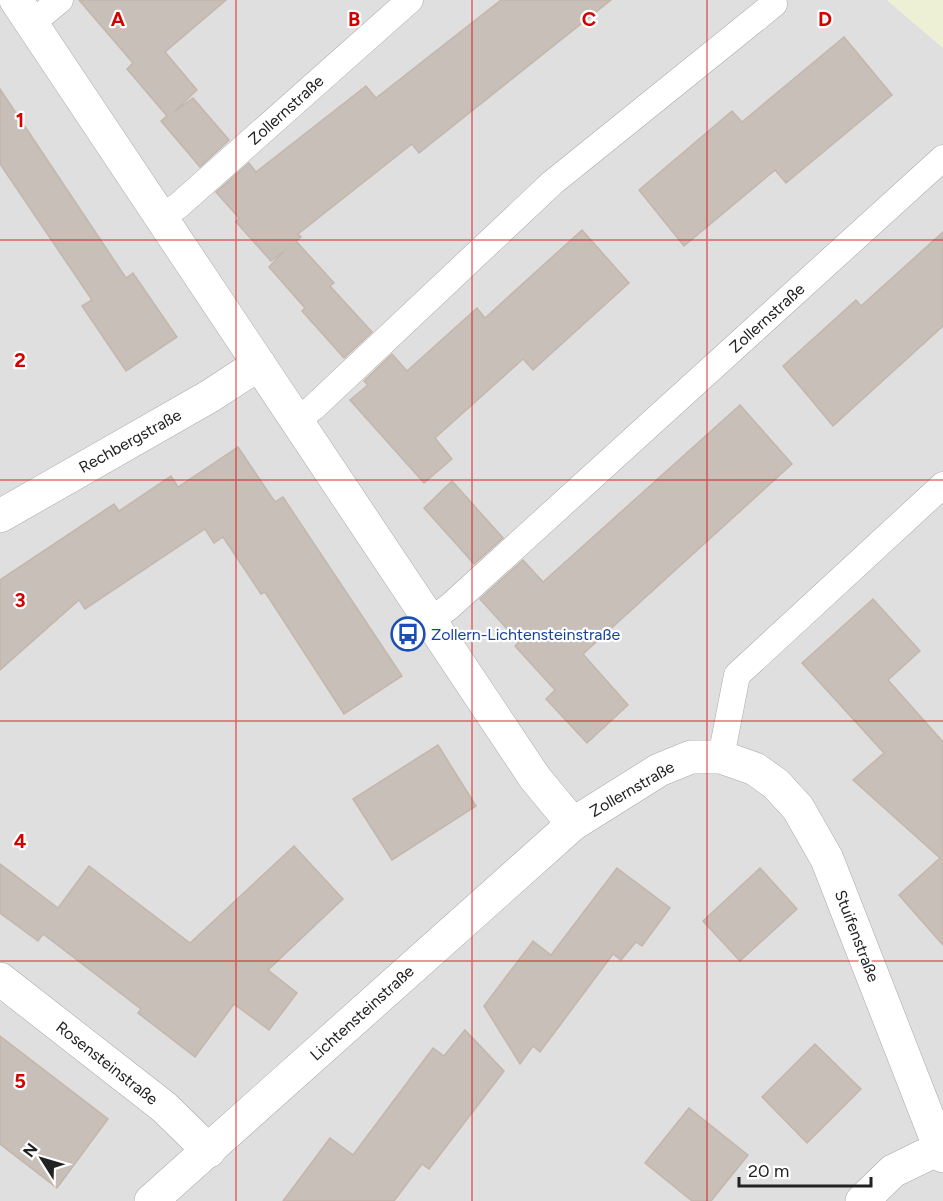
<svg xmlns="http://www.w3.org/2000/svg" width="943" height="1201" font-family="Figtree,sans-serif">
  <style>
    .residential { fill: #e0dfdf }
    .farmland { fill: #eef0d5 }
    .building { fill: #c7bfb8; stroke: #c4b6ab; stroke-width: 1.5 }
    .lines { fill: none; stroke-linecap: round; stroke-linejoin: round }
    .service-casing { stroke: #a9a9a9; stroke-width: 27 }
    .minor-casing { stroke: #a9a9a9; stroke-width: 34 }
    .service { stroke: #fff; stroke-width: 26 }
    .minor { stroke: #fff; stroke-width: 33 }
    .grid { fill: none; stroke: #d40000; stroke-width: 1.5; stroke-opacity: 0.55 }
    .labels { text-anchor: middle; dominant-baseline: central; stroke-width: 4.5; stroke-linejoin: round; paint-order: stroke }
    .street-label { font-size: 16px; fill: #222; stroke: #fff }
    .transit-label { font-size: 16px; fill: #164399; stroke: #fff; text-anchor: start }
    .grid-label { font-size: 20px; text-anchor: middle; font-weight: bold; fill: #d40000; stroke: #fff; stroke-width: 4.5; stroke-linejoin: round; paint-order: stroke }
  </style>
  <rect width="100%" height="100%" fill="#f2efe9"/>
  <!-- residential -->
  <polygon class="residential" points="0,0 887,0 943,48 943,1201 0,1201"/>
  <!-- farmland -->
  <polygon class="farmland" points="887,0 943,0 943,48"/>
  <!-- building -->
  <g class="building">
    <polygon points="79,0 226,0 165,52 197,90 174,112 193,98 229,140 200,167 161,121 167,116 127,69 133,63"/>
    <polygon points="501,0 611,0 419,153 412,144 298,234 301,237 296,241 334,283 330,286 372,332 344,358 302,311 305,308 269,267 284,251 271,261 236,222 239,218 216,192 249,163 256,172 366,86 376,98"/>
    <polygon points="844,37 892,95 786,183 775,170 684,246 639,190 732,111 742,122"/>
    <polygon points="0,89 126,278 133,273 177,337 126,371 82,306 92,300 0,164"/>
    <polygon points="582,230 629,283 533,370 523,359 435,438 452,459 424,483 350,400 368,385 364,381 392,354 407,371 477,308 485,318"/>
    <polygon points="943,232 943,326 833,426 783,366 856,300 861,306"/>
    <polygon points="740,405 792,464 583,654 628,705 587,743 546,699 555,690 515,646 519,642 480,599 523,560 543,582"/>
    <polygon points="238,447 275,502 283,497 402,676 344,714 265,592 261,594 223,537 214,543 205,529 85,609 79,600 0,670 0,580 114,504 119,511 171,476 178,487"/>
    <polygon points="452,481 503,538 474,564 424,508"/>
    <polygon points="873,599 920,651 888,680 943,742 943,945 899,895 940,858 853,780 884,753 802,663"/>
    <polygon points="438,745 476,806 392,860 353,799"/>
    <polygon points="294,846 343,899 268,970 297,993 269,1030 234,1004 195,1057 138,1013 141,1009 43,934 38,941 0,913 0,864 58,908 89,866 190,943"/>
    <polygon points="617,868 670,908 642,946 636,942 621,960 613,954 540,1052 533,1046 520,1064 484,1006 533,941 551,955"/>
    <polygon points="760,868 797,909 740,961 703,921"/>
    <polygon points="465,1030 504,1071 429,1169 422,1164 394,1201 283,1201 330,1138 353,1155 433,1048 444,1056"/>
    <polygon points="0,1036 108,1119 57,1188 0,1144"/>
    <polygon points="815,1044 861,1089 807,1143 762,1097"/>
    <polygon points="689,1108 748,1155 711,1201 692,1201 645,1163"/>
  </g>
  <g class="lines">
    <!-- service casing -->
    <g class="service-casing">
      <g id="service">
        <polyline points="32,23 60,0"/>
        <polyline points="161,217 178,206 410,0"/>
        <polyline points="296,420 313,408 552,183 774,4"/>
        <polyline points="430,620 449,607 943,158"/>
        <polyline points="721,757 737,675 943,485"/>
      </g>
    </g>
    <!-- minor casing -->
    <g class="minor-casing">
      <g id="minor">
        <polyline points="16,0 535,778 573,824"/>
        <polyline points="0,516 210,396 259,364"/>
        <polyline points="0,979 164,1107 209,1151"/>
        <polyline points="151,1201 573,824 659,770 691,757 721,757 755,769 776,784 798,808 827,859 943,1156"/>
        <polyline points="862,1201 893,1171 940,1148"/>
      </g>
    </g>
    <!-- service -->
    <use href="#service" class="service"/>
    <!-- minor -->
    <use href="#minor" class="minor"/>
  </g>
  <!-- grid -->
  <path class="grid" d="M236,0V1201M472,0V1201M707,0V1201M0,240H943M0,480H943M0,721H943M0,961H943"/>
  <!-- icons -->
  <defs>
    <g id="bus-ring" transform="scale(1.725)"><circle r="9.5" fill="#fff" stroke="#1a4fb4" stroke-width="1.5"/><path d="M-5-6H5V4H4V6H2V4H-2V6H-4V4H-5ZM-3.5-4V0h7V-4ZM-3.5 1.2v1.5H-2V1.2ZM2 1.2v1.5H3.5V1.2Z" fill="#1a4fb4"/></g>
  </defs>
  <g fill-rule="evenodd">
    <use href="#bus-ring" x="408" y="634"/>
  </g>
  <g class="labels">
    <!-- street labels -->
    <g class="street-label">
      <text transform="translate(286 110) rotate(-42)">Zollernstraße</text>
      <text transform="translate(767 318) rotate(-42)">Zollernstraße</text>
      <text transform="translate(130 441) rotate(-29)">Rechbergstraße</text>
      <text transform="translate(632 789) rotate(-30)">Zollernstraße</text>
      <text transform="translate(857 936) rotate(69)">Stuifenstraße</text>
      <text transform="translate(362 1013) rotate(-42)">Lichtensteinstraße</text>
      <text transform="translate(107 1063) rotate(38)">Rosensteinstraße</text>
    </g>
    <!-- transit labels -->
    <g class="transit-label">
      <text x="431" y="634">Zollern-Lichtensteinstraße</text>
    </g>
  </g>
  <g class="grid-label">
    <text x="118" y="26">A</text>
    <text x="354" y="26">B</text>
    <text x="589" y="26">C</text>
    <text x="825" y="26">D</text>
    <text x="20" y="127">1</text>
    <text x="20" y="367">2</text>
    <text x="20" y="607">3</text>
    <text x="20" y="848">4</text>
    <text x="20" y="1088">5</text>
  </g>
  <!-- north arrow -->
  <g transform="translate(42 1159) rotate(307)" stroke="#ffffff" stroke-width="4.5" paint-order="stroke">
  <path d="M0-4.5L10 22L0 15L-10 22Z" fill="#222222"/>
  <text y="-9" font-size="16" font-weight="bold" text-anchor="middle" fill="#222222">N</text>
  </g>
  <!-- scale -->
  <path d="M739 1177v9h132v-9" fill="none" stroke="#222222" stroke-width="3"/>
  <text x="748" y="1177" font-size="18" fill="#222222" stroke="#ffffff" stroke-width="4.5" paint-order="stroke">20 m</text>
</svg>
